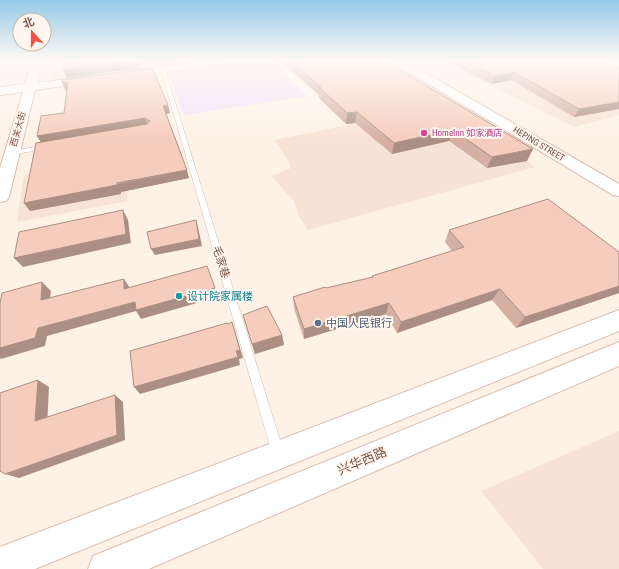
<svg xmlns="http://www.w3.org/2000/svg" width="619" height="569" font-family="'Roboto Condensed','Noto Sans SC',sans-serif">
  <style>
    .residential { fill: #f7e3d5 }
    .commercial { fill: #ffe1da }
    .education { fill: #efe3fb }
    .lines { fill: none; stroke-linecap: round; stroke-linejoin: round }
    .lane-casing { stroke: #d4baae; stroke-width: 1 }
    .secondary-casing { stroke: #dabbad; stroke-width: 2 }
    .lane { fill: #fff; fill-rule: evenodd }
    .secondary { fill: #fff; fill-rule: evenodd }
    .wall { fill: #d4afa2 }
    .shaded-wall { fill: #ac8f84 }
    .building { fill: #f6ccbc; stroke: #ac8f84 }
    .hotel-dot { fill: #d1479c; stroke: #fff7ef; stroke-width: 1.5 }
    .culture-dot { fill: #0f9aa8; stroke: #fff7ef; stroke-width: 1.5 }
    .service-dot { fill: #5c6f8a; stroke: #fff7ef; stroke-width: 1.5 }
    .labels { text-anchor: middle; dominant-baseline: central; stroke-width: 4; stroke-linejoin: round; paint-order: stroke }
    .far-street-label { font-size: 9px; fill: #7b5448; stroke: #fff7ef }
    .far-hotel-label { font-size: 9px; fill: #b23c85; stroke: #fff7ef; text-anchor: start }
    .street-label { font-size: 11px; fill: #7b5448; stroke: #fff7ef }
    .culture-label { font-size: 11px; fill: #0d838f; stroke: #fff7ef; text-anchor: start }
    .service-label { font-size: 11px; fill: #4e5e75; stroke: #fff7ef; text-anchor: start }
    .near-street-label { font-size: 13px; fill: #7b5448; stroke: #fff7ef }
  </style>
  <rect width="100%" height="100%" fill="#fef2e7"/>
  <!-- residential -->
  <g class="residential">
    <polygon points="500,61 619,77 619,115 574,127 457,69"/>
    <polygon points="353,124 357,124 392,154 449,141 487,168 527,161 535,167 308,230 300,218 294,202 272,176 291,168 288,161 275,140"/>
    <polygon points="121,161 128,201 17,222 24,175"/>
    <polygon points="619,431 619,569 543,569 481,491"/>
  </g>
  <!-- commercial -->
  <polygon class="commercial" points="54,61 200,61 49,81"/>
  <!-- education -->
  <polygon class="education" points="241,61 272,61 307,96 184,115 167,71"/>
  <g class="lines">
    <!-- lane casing -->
    <g class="lane-casing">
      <g id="lane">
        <polygon points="163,69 165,70 284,453 282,457 278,459 274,457 272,453 161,70"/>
        <polygon points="47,145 50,147 49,148 11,155 8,153 11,151"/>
      </g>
    </g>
    <!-- secondary casing -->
    <g class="secondary-casing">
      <g id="secondary">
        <polygon points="32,61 42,61 37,83 91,76 95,77 97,79 95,81 91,82 35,90 9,197 6,201 0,202 0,168 23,92 0,95 0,87 25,84"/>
        <polygon points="204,61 232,61 227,64 123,78 117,75 123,72"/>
        <polygon points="393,61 405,61 619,184 619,196 613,195 394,63"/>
        <polygon points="619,310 619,331 35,569 0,569 0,547"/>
        <polygon points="619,342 619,366 149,569 88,569 93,556"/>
      </g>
    </g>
    <!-- lane -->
    <use href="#lane" class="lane"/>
    <!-- secondary -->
    <use href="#secondary" class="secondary"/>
  </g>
  <!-- wall -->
  <g class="wall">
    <polygon points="280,61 385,61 527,161 487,168 449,141 392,154 355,123 346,124 319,98 319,95"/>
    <polygon points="446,61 602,61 619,68 619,109 574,117 511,80 492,84"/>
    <polygon points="62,83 168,105 170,113 166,114 189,178 121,192 121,194 30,211 24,203 41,142 37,136 64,113 67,90 66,91"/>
    <polygon points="449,230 619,252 619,293 516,328 492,300 397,333 386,314 304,339 294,308 293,297 326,288 371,278 372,276 452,251 445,242"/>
    <polygon points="243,315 282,335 284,345 255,354"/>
  </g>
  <!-- shaded-wall -->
  <g class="shaded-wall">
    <polygon points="132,61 138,61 140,68 67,78 63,70"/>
    <polygon points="514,72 511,80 492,84 495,76"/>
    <polygon points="68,82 71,90 66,91 62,83"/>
    <polygon points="619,102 619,109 574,117 579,109"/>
    <polygon points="168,105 170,113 166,114 163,106"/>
    <polygon points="357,112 355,123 346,124 347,113"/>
    <polygon points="145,118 148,126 42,144 37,136"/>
    <polygon points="453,130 449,141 392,154 394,143"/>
    <polygon points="533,149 527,161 487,168 492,157"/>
    <polygon points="187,170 189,178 121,192 121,194 30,211 24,203"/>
    <polygon points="123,210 128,220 131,243 23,267 14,258"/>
    <polygon points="196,220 198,227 202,246 155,255 151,249"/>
    <polygon points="124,279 130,288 124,289"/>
    <polygon points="42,282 51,291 49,308 41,300"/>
    <polygon points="619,286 619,293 516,328 525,317"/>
    <polygon points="215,288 218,297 141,319 136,311 47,336 45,346 1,359 0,358 0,348 38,328 135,302"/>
    <polygon points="500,289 492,300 397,333 401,322"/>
    <polygon points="389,303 386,314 304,339 304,329"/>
    <polygon points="232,322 243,358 239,359 240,365 140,394 134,387"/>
    <polygon points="282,335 284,345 255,354 252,344"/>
    <polygon points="38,380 49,387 47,427 35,421"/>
    <polygon points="115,395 123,402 125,440 19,478 5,474"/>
  </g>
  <!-- building -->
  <g class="building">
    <polygon points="65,61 132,61 63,70"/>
    <polygon points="290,61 385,61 533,149 492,157 453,130 394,143 357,112 347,113 319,87 321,87"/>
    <polygon points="463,61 602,61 619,68 619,102 579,109 514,72 495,76"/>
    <polygon points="152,68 168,105 163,106 187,170 117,183 117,185 24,203 36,143 147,124 150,121 145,118 37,136 41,116 64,113 68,82 62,83 62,80"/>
    <polygon points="548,199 619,252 619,286 525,317 500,289 401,322 389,303 304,329 293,297 325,287 326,288 373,277 372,276 464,247 449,230"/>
    <polygon points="123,210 126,234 14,258 19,232"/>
    <polygon points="196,220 199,239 151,249 147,232"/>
    <polygon points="207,266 215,288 136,310 135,302 38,328 35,338 0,348 0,303 2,293 42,282 41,300 124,279 124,289"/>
    <polygon points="267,306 282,335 252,344 243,315"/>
    <polygon points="232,322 240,350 236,351 238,357 134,387 130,351 227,323 228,324"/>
    <polygon points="38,380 35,421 115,395 117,435 5,474 0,471 0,393"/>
  </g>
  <!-- sky -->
  <linearGradient id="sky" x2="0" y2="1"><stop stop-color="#95cae9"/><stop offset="0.43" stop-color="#fff9f4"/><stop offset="1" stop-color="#fff9f4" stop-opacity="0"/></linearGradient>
  <rect width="619" height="141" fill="url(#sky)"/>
  <!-- markers -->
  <circle class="hotel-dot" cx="424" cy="133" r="4"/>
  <circle class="culture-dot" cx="179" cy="296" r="4"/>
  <circle class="service-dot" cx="318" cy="323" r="4"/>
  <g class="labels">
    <!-- far-street labels -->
    <g class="far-street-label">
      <text transform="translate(18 129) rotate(-74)">西关大街</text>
      <text transform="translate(539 144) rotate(31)">HEPING STREET</text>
    </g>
    <!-- far-hotel labels -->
    <g class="far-hotel-label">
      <text x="432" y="133">HomeInn 如家酒店</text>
    </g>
    <!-- street labels -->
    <g class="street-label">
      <text transform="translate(221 262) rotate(73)">毛家巷</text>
    </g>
    <!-- culture labels -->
    <g class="culture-label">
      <text x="187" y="296">设计院家属楼</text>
    </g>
    <!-- service labels -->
    <g class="service-label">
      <text x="326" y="323">中国人民银行</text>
    </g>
    <!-- near-street labels -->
    <g class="near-street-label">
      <text transform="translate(362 461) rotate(-23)">兴华西路</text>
    </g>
  </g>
  <!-- north arrow -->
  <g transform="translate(32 32) rotate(339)"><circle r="19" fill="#fff7ef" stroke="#cab6ac"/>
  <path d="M0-3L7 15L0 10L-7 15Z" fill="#f35242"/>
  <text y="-6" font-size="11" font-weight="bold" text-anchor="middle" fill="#7b5448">北</text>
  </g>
</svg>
